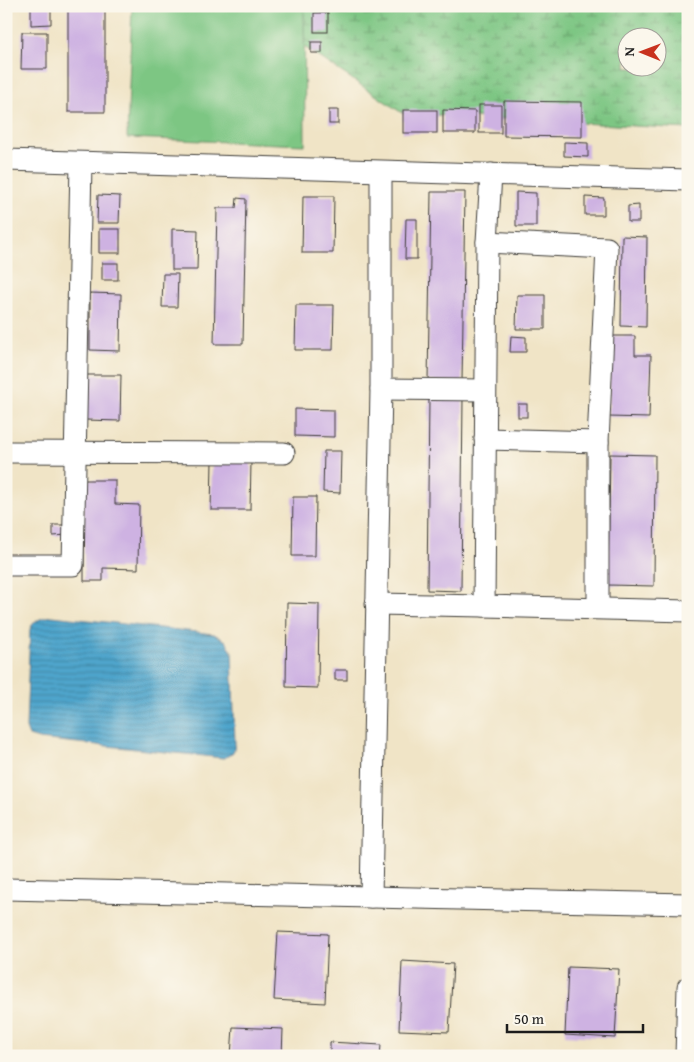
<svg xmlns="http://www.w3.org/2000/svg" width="694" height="1062" font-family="'Gentium Book Plus',serif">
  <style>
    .wetland { fill: url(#wetland-marsh); stroke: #4c7150; fill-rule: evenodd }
    .green { fill: #7dc683; stroke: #4c7150 }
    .water { fill: url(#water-rules); stroke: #366074 }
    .building { fill: #ceb2e2 }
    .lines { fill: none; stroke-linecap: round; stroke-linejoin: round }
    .minor-casing { stroke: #3c3a36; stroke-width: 23 }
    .minor { stroke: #fff; stroke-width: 21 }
  </style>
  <defs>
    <pattern id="wetland-marsh" width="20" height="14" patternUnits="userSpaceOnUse" patternTransform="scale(1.25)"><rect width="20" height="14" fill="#7dc683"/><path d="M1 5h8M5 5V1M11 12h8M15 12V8" fill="none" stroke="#66a06a"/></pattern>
    <pattern id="water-rules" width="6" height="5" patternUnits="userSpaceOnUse" patternTransform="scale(1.25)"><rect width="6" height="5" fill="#4fa5cc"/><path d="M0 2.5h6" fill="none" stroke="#4186a5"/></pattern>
  </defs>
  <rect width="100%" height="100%" fill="#fbf7ec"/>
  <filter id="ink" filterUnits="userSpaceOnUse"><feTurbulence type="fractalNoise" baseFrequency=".02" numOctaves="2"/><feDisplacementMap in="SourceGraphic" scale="10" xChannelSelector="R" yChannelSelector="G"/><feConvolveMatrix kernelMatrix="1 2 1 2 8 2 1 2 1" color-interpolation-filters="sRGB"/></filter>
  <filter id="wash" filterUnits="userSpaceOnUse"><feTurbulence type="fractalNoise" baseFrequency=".0096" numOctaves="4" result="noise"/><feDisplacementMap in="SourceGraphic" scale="20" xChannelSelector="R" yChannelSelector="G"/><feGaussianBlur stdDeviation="1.12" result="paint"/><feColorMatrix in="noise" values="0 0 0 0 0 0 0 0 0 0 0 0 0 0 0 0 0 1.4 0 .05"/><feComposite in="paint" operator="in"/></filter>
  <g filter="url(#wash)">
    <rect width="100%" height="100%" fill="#f0e4c6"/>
    <!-- wetland -->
    <path class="wetland" d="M244,6H688V129L402,113ZM626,38H656V68H626Z"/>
    <!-- green -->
    <polygon class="green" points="132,6 304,6 305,145 127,138"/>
    <!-- water -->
    <path class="water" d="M52,616L214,634L226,641L232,652L235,744L233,753L224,758L39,739L29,736L26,728L30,629C34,619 43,618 52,616Z"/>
    <g id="blocks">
      <!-- building -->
      <g class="building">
        <polygon points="31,6 51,6 51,24 31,25"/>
        <rect x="68" y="6" width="37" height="106"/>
        <rect x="314" y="13" width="14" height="19"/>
        <polygon points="22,32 47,32 47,69 21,69"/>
        <rect x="311" y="42" width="11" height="11"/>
        <polygon points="504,101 582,102 582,137 504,136"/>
        <rect x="479" y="105" width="22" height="28"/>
        <rect x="329" y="110" width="9" height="14"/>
        <rect x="403" y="110" width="34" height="23"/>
        <polygon points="443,110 475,111 475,133 443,133"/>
        <polygon points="564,142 588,143 588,157 564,156"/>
        <polygon points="431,192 465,192 462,382 428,381"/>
        <polygon points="516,192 536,193 536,226 516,226"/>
        <polygon points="98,195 120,196 119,223 97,223"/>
        <polygon points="303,196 334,196 333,253 302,253"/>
        <polygon points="585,197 604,198 604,215 585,215"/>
        <polygon points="237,198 246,199 243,344 214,344 217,208 236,208"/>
        <polygon points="639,205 639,222 628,222 628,206"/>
        <polygon points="406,219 417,219 417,259 405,259"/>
        <rect x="99" y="229" width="21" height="24"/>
        <polygon points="172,229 198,230 197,270 172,270"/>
        <polygon points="622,236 647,237 646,327 621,326"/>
        <rect x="102" y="263" width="16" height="17"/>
        <polygon points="163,274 178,274 177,307 162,307"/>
        <polygon points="90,293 121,294 120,351 90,350"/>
        <polygon points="517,295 545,295 545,329 516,329"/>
        <polygon points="296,305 334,305 333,350 295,350"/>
        <polygon points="511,336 526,337 526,352 510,352"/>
        <polygon points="610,336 635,336 635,355 651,355 649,418 609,417"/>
        <polygon points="86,375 121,375 120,421 86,420"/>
        <polygon points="429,398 463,398 461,591 427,590"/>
        <rect x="518" y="404" width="9" height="13"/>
        <polygon points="295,409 334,410 334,437 295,436"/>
        <polygon points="324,451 341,451 340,493 323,492"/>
        <polygon points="610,454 655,455 654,586 608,585"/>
        <polygon points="212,461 251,462 250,510 211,510"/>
        <polygon points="84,480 115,480 115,504 139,505 138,569 103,568 103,581 84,581"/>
        <polygon points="293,497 316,497 315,556 292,556"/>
        <polygon points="53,525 67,525 67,535 53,536"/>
        <polygon points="287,603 319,604 318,688 286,687"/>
        <rect x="335" y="670" width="12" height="10"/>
        <polygon points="278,932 328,934 325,1003 274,1000"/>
        <polygon points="402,961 453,964 449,1032 399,1030"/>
        <polygon points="568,967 619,969 615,1038 565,1035"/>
        <polygon points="233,1027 283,1029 282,1056 231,1056"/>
        <polygon points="330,1042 381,1045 380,1056 330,1056"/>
        <polygon points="404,1051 455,1054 455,1056 404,1056"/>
      </g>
    </g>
  </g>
  <g filter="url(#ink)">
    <use href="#blocks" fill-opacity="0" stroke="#3c3a36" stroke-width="1"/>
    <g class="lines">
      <!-- minor casing -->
      <g class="minor-casing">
        <g id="minor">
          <polyline points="6,160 688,180"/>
          <polyline points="491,174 487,242 484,606 688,611"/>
          <polyline points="487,242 607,248 598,442 598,608"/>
          <polyline points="381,389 485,390"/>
          <polyline points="485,439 598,442"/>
          <polyline points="6,452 284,453"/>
          <polyline points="6,565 73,565 81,163"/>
          <polyline points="376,604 484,606"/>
          <polyline points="6,889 688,904"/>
          <polyline points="371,897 381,389 381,173"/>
          <polyline points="686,1056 688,987"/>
        </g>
      </g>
      <!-- minor -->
      <use href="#minor" class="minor"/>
    </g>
  </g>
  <!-- margin -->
  <rect width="694" height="1062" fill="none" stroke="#fbf7ec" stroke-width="25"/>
  <!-- north arrow -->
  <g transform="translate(642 52) rotate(271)"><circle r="24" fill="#fbf7ec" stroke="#a29f99"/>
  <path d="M0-4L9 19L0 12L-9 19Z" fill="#c8321e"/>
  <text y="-8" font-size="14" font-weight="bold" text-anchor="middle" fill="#1c1c1c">N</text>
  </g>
  <!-- scale -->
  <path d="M507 1024v8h136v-8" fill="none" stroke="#1c1c1c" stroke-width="2.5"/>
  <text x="514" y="1024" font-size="15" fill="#1c1c1c" stroke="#fbf7ec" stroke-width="4" paint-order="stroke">50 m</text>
</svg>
